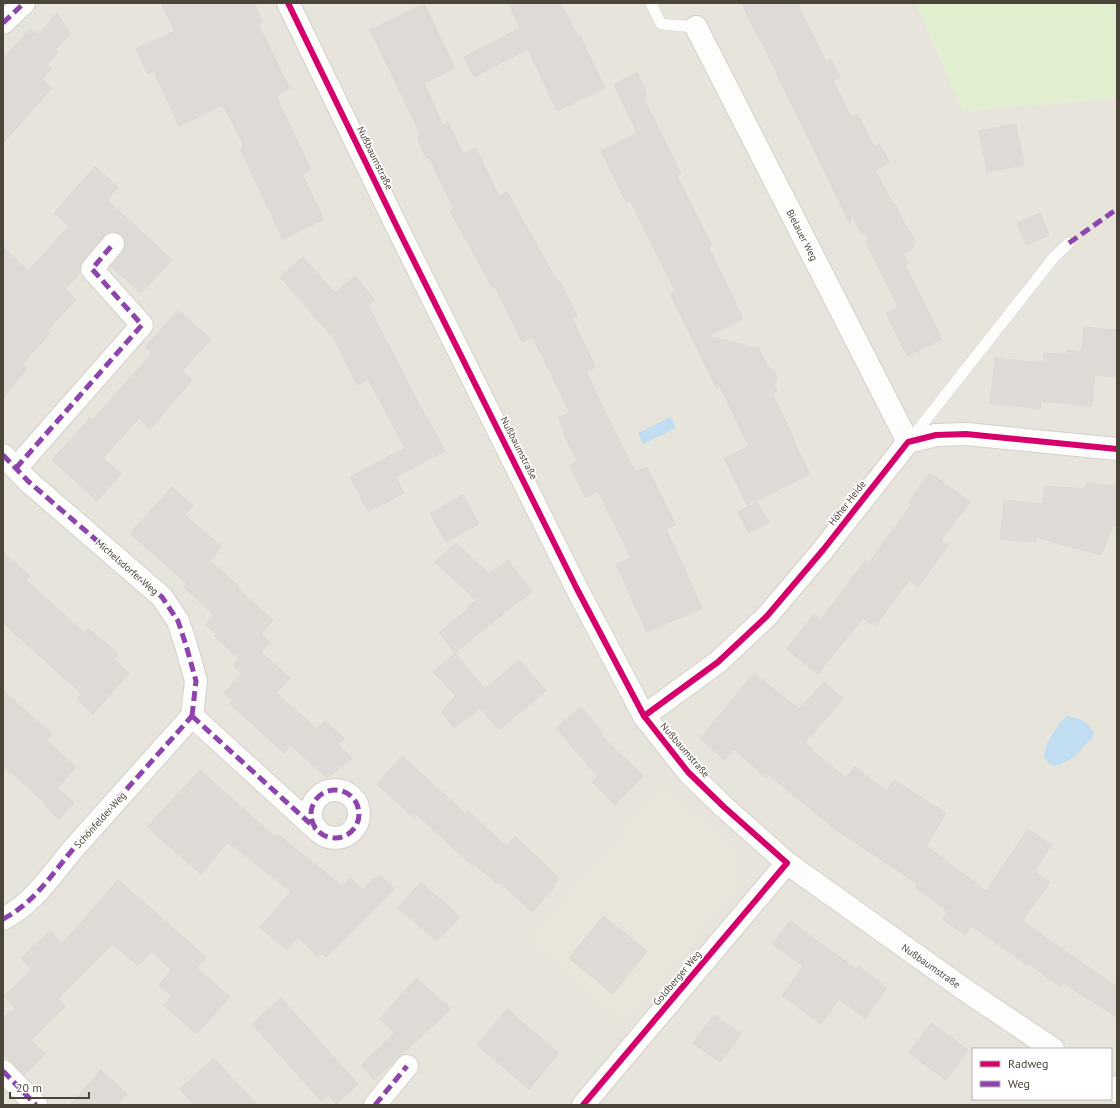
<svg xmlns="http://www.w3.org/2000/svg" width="1120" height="1108" font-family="'PT Sans',sans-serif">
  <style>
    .residential { fill: #e7e4dc; fill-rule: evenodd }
    .education { fill: #eae5da }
    .green { fill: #e1eecf }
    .water { fill: #c0ddf1 }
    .building { fill: #dedbd6; stroke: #dcd9d4 }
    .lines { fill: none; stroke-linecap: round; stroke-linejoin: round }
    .service-casing { stroke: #d2d0cb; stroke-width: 12 }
    .minor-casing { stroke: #d2d0cb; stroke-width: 24 }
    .service { stroke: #fdfdfc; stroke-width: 11 }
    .minor { stroke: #fdfdfc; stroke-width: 22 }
    .quiet { stroke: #8e44ad; stroke-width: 5; stroke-dasharray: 10 5; stroke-linecap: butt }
    .cycleway-casing { stroke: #fff; stroke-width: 8 }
    .cycleway { stroke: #d6006c; stroke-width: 6 }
    .labels { text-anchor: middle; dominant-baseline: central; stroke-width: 3.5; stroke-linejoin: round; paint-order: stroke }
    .street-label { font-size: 10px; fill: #4b4439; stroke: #fff }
  </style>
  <rect width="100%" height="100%" fill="#f4f2ee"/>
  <!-- residential -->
  <path class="residential" d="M3,3H916L963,111L1117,98V1105H3ZM973,1049H1111V1099H973Z"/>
  <!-- education -->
  <polygon class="education" points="664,786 735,851 740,883 625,1024 529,939"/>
  <!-- green -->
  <polygon class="green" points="916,3 1117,3 1117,98 963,111"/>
  <!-- water -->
  <g class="water">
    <polygon points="671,417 676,428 643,444 638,433"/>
    <path d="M1068,716C1080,719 1087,721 1093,731L1092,738L1075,756L1060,765L1053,766L1047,761L1044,755L1047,743L1061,721Z"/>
  </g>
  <!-- building -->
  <g class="building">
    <polygon points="161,3 254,3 263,22 258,24 290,89 276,96 311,170 302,174 324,219 283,239 241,151 243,144 223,105 179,126 154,71 148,74 136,49 175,31"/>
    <polygon points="508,3 561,3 578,37 580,36 605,88 557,111 528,49 474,77 464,57 520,28"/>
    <polygon points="742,3 797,3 826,62 831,59 840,77 833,80 851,117 858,114 874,147 880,144 889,163 875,170 893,204 895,204 908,231 911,232 915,241 912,249 903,253 908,264 905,265 942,339 907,356 886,313 898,307 866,243 869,235 861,233 852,214 850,224 758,35 757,35"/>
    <polygon points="424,4 455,68 424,83 443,125 448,122 463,154 476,148 499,196 507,192 557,281 559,280 577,316 572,318 595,367 586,372 605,412 635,472 647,467 676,525 666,529 702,608 647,632 616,564 631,558 598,491 585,497 570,465 577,461 563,433 565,432 558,418 570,413 533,337 522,342 495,286 492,287 450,211 454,209 429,157 426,158 417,137 421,135 370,30"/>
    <polygon points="57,13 70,34 55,50 58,52 47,64 52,68 42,79 52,88 3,143 3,59 30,29 38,35"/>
    <polygon points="637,73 647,95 643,97 681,174 677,176 712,246 709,248 743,319 708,336 759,349 769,368 773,370 777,378 774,385 777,391 772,393 795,441 794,442 810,474 747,505 724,458 749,446 720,387 717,389 670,294 675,291 630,200 626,202 601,151 637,133 614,84"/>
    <polygon points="1016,124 1024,165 987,172 979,131"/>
    <polygon points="95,167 118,187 107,200 140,230 172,260 141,293 111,266 123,252 125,246 125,239 121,234 115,232 108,232 104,236 82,261 80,267 80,273 65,289 76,299 47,331 50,333 22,364 27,369 3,398 3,247 28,271 69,226 54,213"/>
    <polygon points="1040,213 1049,235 1026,245 1017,223"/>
    <polygon points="303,257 335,293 355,276 375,300 368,305 426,418 427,417 445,451 395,477 404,493 368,512 350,477 405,448 368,379 357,385 335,340 280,277"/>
    <polygon points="178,310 211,339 182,371 192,380 150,429 139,418 103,458 121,474 97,501 52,460 90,418 93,420 152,353 145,347"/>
    <polygon points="1084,327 1117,330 1117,377 1095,375 1092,406 1041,401 1040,409 990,403 995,358 1043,363 1044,353 1067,355 1067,350 1081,352"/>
    <polygon points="930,473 970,502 941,540 948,545 918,587 909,580 875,626 863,618 818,674 787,649 813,615 820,621 865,561 868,564 912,504 909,501"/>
    <polygon points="1086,483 1117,486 1117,526 1113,525 1101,555 1036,537 1036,542 1000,539 1004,500 1043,504 1045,486 1085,489"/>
    <polygon points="172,487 193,506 185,515 222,547 210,561 240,587 238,589 273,620 261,634 270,642 261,652 290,678 276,693 317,729 325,721 344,738 338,745 352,758 327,778 290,745 284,753 230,704 233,700 224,693 242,673 233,666 239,659 214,636 217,634 206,625 214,615 184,587 187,584 130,533"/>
    <polygon points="463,495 479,524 446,542 430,513"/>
    <polygon points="757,502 769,522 749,533 738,512"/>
    <polygon points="456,543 489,574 508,560 532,592 504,613 455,653 485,689 519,660 546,691 499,730 480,708 454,728 441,712 456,696 433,672 455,653 439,632 468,609 466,607 476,600 435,562"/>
    <polygon points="3,552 30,576 26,580 84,633 88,628 118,654 113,659 129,673 93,714 77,699 82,694 3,623"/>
    <polygon points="754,673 799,709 824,682 843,699 805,742 813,749 811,750 846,778 855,767 886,791 894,780 946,813 926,846 986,891 1028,829 1052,845 1034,871 1050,882 1022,921 1117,987 1117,1017 1063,983 1061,987 1029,964 1027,965 972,926 965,935 943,919 948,912 916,887 918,884 835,829 769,775 766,778 734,749 725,760 700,739"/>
    <polygon points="3,691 52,734 46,740 76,767 57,788 74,803 59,819 43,804 44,802 3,765"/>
    <polygon points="581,707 603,733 601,735 643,776 615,805 592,782 598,777 556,728"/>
    <polygon points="402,756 465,813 467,810 506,846 515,836 559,878 553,885 555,886 532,912 499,882 497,884 474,864 472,865 417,815 414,818 377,784"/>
    <polygon points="200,770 275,837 277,834 342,886 351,878 363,890 374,878 375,880 379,875 395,889 335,949 334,948 326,957 322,953 318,957 298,937 287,950 260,927 291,892 228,842 201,874 147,827"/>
    <polygon points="118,880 206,957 197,968 230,997 197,1034 164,1006 172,996 159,985 172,970 152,952 138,966 113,944 58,999 65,1007 31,1040 45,1054 24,1075 3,1053 3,1017 16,1009 4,996 32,970 21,958 50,931 62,944"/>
    <polygon points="421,882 460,917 437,941 398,908"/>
    <polygon points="603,916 647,951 613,994 569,958"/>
    <polygon points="790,921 856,969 858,966 887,988 865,1018 839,999 821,1024 782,996 803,966 773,944"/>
    <polygon points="416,978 451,1009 374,1080 361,1065 395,1033 380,1019"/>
    <polygon points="281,998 358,1084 336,1104 328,1095 321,1101 252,1024"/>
    <polygon points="507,1009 559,1053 529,1089 477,1045"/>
    <polygon points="714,1015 741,1034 720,1062 693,1043"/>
    <polygon points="931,1023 968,1050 946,1080 909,1053"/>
    <polygon points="214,1058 230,1076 258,1105 194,1105 180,1089"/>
    <polygon points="101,1070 127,1094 117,1105 70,1105"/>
  </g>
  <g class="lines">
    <!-- service casing -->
    <g class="service-casing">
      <g id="service">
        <polyline points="651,3 661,24 696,27"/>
        <polyline points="910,440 1054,257 1069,243"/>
      </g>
    </g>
    <!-- minor casing -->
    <g class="minor-casing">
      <g id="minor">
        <polyline points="288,3 399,231 577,589 644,716 688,772 724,807 787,863 968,992 1053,1049"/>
        <polyline points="3,23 24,3"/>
        <polyline points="696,27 908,442"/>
        <polyline points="3,455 29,482 162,597 178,621 186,645 196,681 192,716"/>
        <polyline points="16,468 142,325 92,269 113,244"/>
        <polyline points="192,716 316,829"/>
        <polyline points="644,716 718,662 767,616 823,550 908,442 936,435 966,434 1117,449"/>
        <circle cx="335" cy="814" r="24"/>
        <path d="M3,919C34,903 52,874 74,848C113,804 153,760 192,716"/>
        <polyline points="3,1071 36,1105"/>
        <polyline points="1111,1087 1117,1091"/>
        <polyline points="375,1105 407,1066"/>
        <polyline points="583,1105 787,863"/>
      </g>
    </g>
    <!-- service -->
    <use href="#service" class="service"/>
    <!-- minor -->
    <use href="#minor" class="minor"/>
    <!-- quiet -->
    <g class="quiet">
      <polyline points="3,23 24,3"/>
      <polyline points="1069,243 1117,209"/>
      <polyline points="3,455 29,482 162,597 178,621 186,645 196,681 192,716"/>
      <polyline points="16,468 142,325 92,269 113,244"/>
      <polyline points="192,716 316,829"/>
      <circle cx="335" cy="814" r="24"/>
      <path d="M3,919C34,903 52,874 74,848C113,804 153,760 192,716"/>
      <polyline points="3,1071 36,1105"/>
      <polyline points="375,1105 407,1066"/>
    </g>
    <!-- cycleway casing -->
    <g class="cycleway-casing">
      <g id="cycleway">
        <polyline points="288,3 399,231 577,589 644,716 688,772 724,807 787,863 583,1105"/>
        <polyline points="644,716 718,662 767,616 823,550 908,442 936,435 966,434 1117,449"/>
      </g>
    </g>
    <!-- cycleway -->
    <use href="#cycleway" class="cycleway"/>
  </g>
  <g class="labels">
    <!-- street labels -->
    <g class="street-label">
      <text transform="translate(375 158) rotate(64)">Nußbaumstraße</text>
      <text transform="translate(802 235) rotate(63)">Bielauer Weg</text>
      <text transform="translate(519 448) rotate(63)">Nußbaumstraße</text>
      <text transform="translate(847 503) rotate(-52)">Höher Heide</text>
      <text transform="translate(127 567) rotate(41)">Michelsdorfer Weg</text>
      <text transform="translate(685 750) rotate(49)">Nußbaumstraße</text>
      <text transform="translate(100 820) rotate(-48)">Schönfelder Weg</text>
      <text transform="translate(931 966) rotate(35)">Nußbaumstraße</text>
      <text transform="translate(677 978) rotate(-50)">Goldberger Weg</text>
    </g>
  </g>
  <!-- border -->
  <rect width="1120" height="1108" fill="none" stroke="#4b4439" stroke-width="8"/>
  <!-- legend -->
  <rect x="972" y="1048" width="140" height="52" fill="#ffffff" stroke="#b7b4b0"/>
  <rect x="980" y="1061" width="20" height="6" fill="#d6006c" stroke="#b7b4b0"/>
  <text x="1008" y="1068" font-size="12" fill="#4b4439">Radweg</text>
  <rect x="980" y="1081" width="20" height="6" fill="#8e44ad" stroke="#b7b4b0"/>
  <text x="1008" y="1088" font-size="12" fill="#4b4439">Weg</text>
  <!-- scale -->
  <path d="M10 1092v6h79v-6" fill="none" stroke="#4b4439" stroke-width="2"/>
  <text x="16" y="1092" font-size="12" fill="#4b4439" stroke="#ffffff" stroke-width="3" paint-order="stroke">20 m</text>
</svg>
